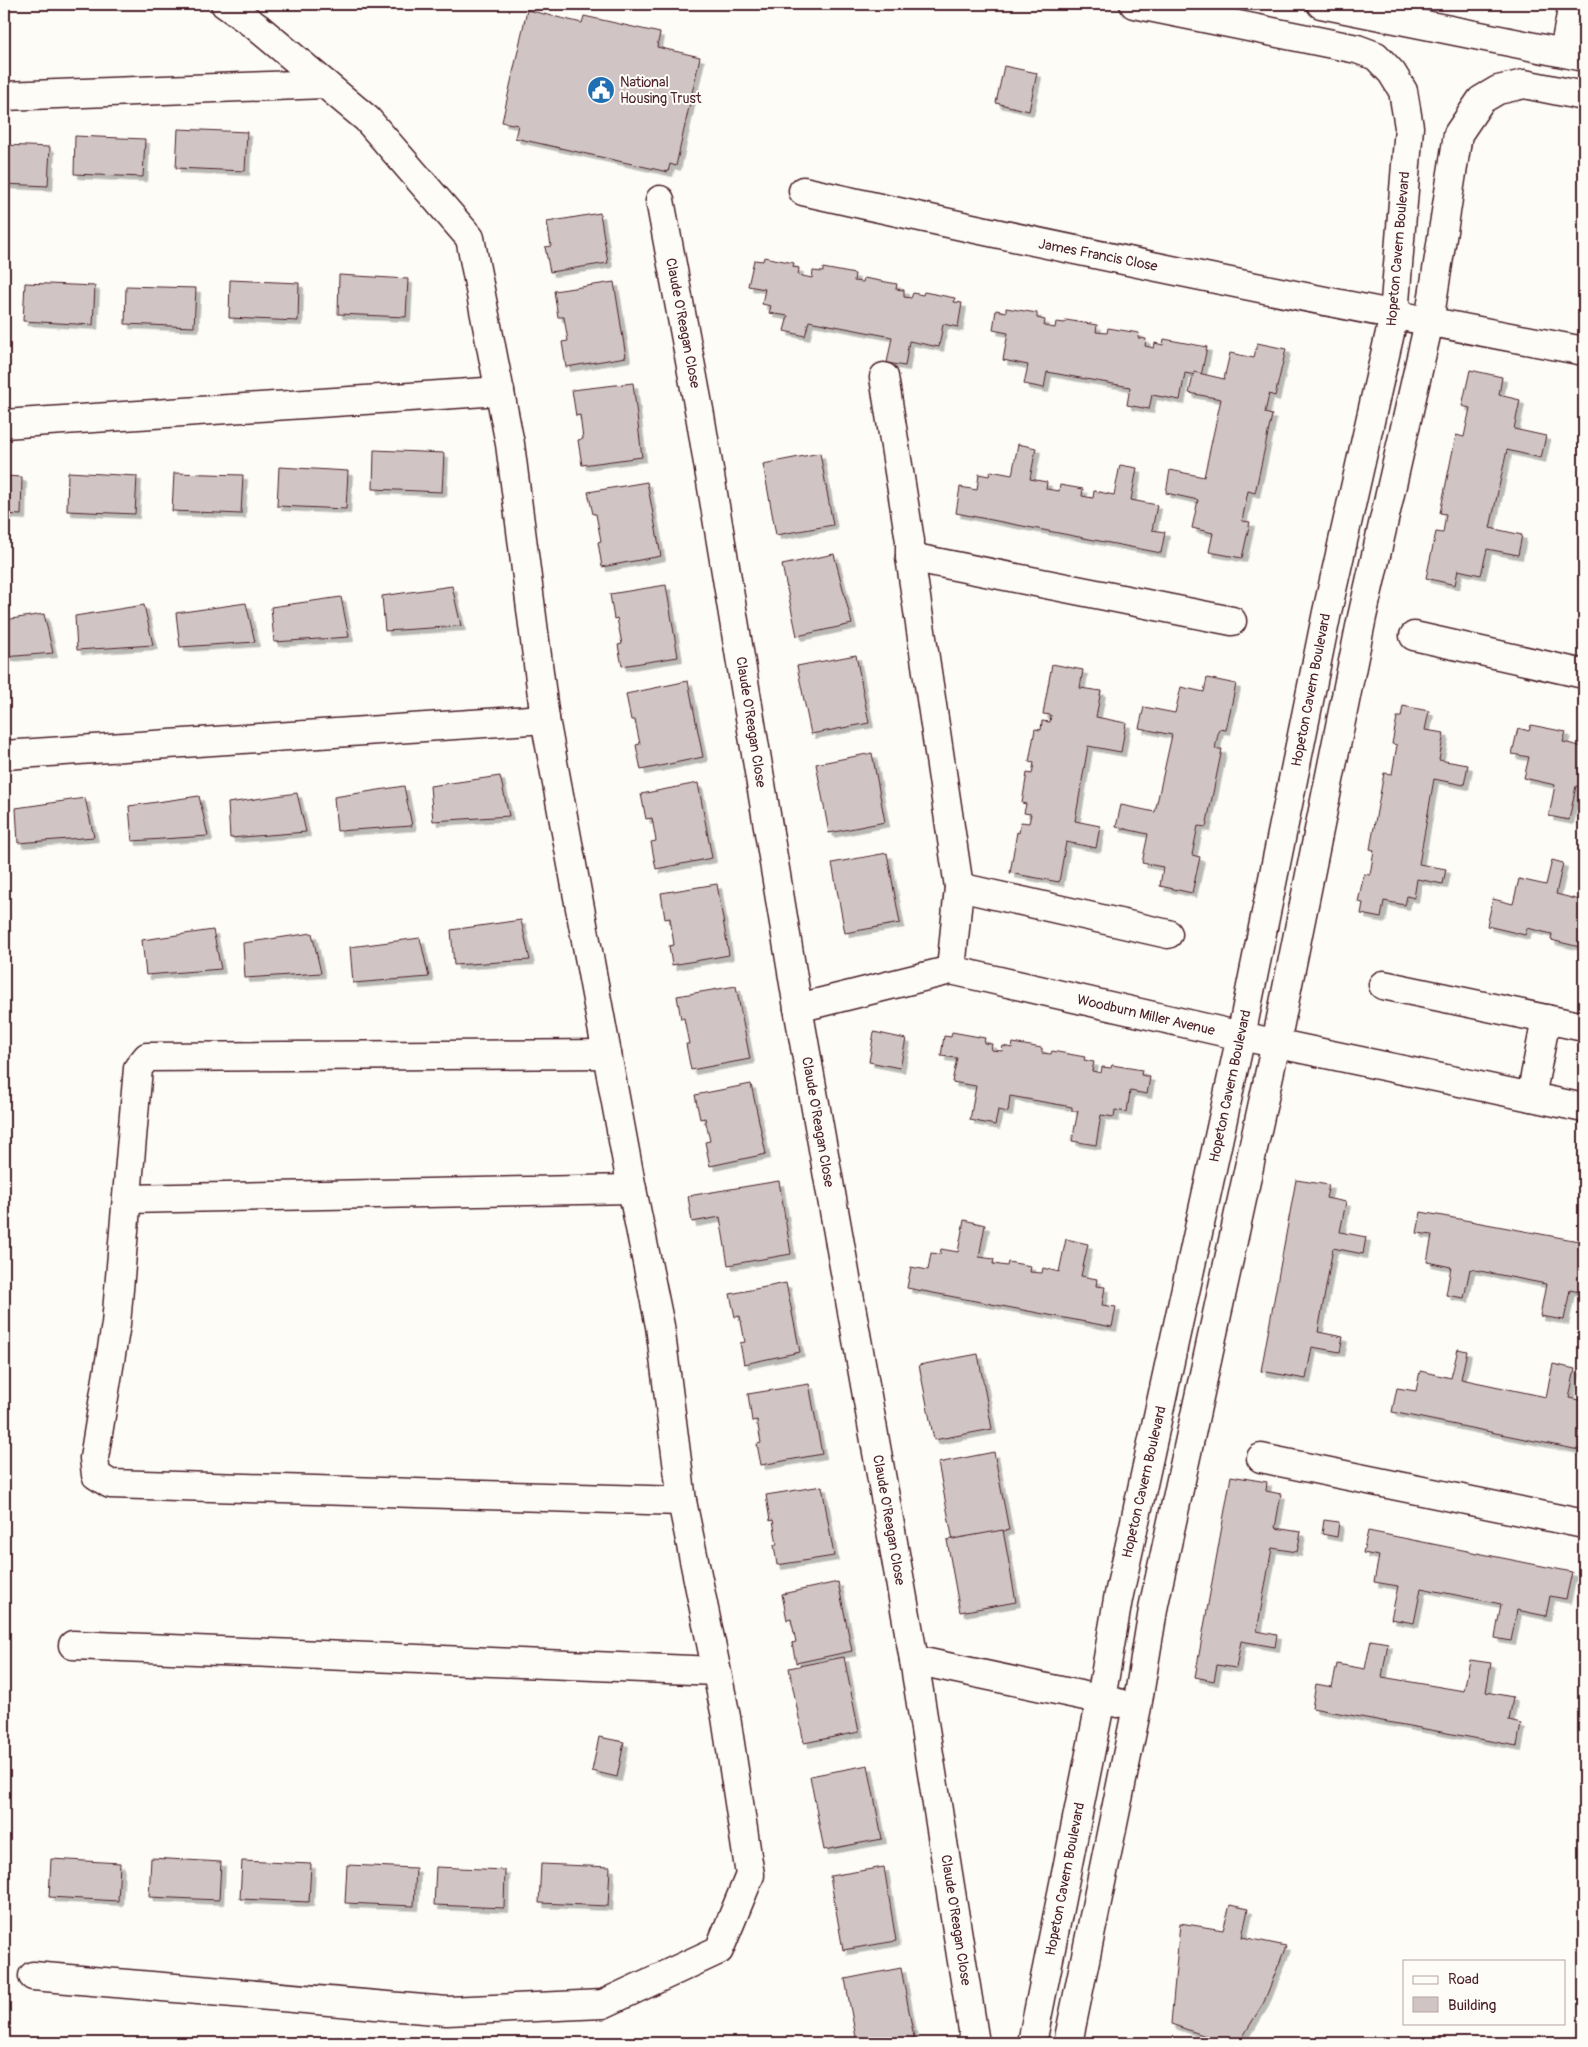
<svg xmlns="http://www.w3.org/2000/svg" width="1588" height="2047" font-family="Pangolin,sans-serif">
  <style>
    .building { fill: #d0c5c4; stroke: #4a1f2b; filter: url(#shadow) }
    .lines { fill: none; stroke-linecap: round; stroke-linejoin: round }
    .minor-casing { stroke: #4a1f2b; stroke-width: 31 }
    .highway-casing { stroke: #4a1f2b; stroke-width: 31 }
    .minor { stroke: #fdfcf7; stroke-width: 28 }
    .highway { stroke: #fdfcf7; stroke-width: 28 }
    .labels { text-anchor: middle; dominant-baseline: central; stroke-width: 4; stroke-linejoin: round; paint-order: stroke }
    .poi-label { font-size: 14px; fill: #4a1f2b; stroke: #fdfcf7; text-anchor: start }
    .street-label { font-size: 14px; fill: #4a1f2b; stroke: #fdfcf7 }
  </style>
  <defs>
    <filter id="shadow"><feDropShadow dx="4.5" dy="4.5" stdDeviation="0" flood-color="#0004"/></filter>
  </defs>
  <rect width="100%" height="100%" fill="#fdfcf7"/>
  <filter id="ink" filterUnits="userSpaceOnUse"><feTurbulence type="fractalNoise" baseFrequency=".02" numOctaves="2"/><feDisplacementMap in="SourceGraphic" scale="10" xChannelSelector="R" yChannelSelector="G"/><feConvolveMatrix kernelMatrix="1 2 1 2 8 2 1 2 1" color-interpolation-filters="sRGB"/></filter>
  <g filter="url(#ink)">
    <!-- building -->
    <g class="building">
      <polygon points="527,10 582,23 584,16 660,33 657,47 700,57 676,166 670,164 668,172 515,138 518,125 502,122"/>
      <polygon points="1004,66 1037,73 1029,111 996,103"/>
      <polygon points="178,129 247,132 245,171 176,168"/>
      <polygon points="75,136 145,139 143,177 74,174"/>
      <polygon points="4,145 50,147 48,186 4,184"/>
      <polygon points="600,213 608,263 550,272 545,247 551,246 547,222"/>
      <polygon points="764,257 794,263 793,267 799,268 798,275 812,278 813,271 823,272 823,268 855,274 854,281 863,282 864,278 897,284 896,289 904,290 904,297 911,298 913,293 923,295 924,292 955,298 954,302 962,303 958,327 943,324 939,347 909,341 905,366 887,363 892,337 809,321 805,336 784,331 788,316 769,313 771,306 762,304 765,289 748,286 754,260 763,261"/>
      <polygon points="339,275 408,279 406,317 338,314"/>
      <polygon points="230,280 299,283 298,321 229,318"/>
      <polygon points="614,282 626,357 566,367 562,342 568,341 564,317 558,317 554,291"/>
      <polygon points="25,283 95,286 93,325 23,321"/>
      <polygon points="126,286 196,288 194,327 125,324"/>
      <polygon points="1006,308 1037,313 1037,318 1045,320 1044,326 1055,328 1056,322 1065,323 1066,320 1097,325 1096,332 1107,333 1108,328 1139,333 1138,338 1146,339 1145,346 1154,348 1155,343 1163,345 1164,339 1207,347 1201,376 1185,373 1180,400 1152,395 1149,409 1127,405 1130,387 1047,372 1044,388 1024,384 1028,365 1003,360 1008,333 993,330 996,310 1006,312"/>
      <polygon points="1257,343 1286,349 1275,396 1269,394 1265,413 1272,415 1255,493 1248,491 1242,521 1250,522 1242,558 1209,552 1213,533 1192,528 1198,500 1166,493 1170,470 1204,477 1221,399 1189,393 1194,372 1224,379 1230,353 1254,358"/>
      <polygon points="1470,370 1502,377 1499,395 1520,400 1514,429 1546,436 1541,458 1507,450 1490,528 1522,535 1518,555 1487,549 1481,575 1458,570 1455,585 1426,578 1436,532 1443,533 1446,514 1440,513 1456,435 1464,437 1470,408 1462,406"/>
      <polygon points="633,383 642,457 582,465 578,440 583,439 580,415 576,416 572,390"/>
      <polygon points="1018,444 1036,448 1030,479 1047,482 1046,489 1059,491 1060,485 1083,489 1082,496 1093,498 1094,491 1114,495 1120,465 1137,468 1131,500 1157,505 1152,530 1165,532 1161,553 956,513 960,487 977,490 979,474 989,476 991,471 1012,475"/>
      <polygon points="374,450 444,453 442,492 373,489"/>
      <polygon points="820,453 833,525 776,535 763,464"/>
      <polygon points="279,467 348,471 346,509 277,506"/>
      <polygon points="68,472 137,476 135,514 67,511"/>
      <polygon points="174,473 243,475 241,514 172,511"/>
      <polygon points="4,476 22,477 21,515 4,514"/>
      <polygon points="647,482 661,556 602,567 598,542 601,541 596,514 593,514 588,492"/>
      <polygon points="834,554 852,624 797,636 782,565"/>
      <polygon points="666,585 678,657 622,666 618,645 622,644 617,618 614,619 610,594"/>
      <polygon points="452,586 461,626 385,631 382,596"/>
      <polygon points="341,597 349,637 274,642 271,607"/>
      <polygon points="246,603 255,642 180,647 176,613"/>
      <polygon points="144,605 153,645 77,650 75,616"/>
      <polygon points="44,614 53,653 4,657 4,620"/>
      <polygon points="856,655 869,723 811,734 797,666"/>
      <polygon points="1052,664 1083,670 1080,688 1101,691 1096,717 1126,723 1121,752 1088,746 1075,821 1100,826 1096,848 1066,842 1059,882 1010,873 1017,832 1019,833 1021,822 1029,823 1031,814 1024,813 1026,804 1022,803 1027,773 1032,774 1034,763 1029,762 1035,729 1041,730 1042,721 1050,722 1051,715 1043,714"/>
      <polygon points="1207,678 1236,684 1226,730 1219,729 1215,749 1222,749 1206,827 1198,826 1192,855 1200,857 1192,893 1160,886 1163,867 1142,863 1148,834 1116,827 1121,805 1155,812 1172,735 1139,728 1144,707 1175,713 1181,687 1204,692"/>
      <polygon points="688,681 703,757 641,770 636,745 640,744 635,720 631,720 626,694"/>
      <polygon points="1403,706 1429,711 1425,730 1444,733 1439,760 1468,765 1464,785 1434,779 1419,864 1446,869 1443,884 1417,879 1414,898 1407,896 1405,905 1384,901 1381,918 1361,914 1363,903 1358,902 1364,874 1370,875 1374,850 1370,849 1384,773 1392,774 1397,745 1392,744 1397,717 1401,717"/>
      <polygon points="1531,725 1566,732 1563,742 1584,747 1584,788 1576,786 1569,820 1549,816 1555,785 1524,778 1529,757 1512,754 1518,728 1529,731"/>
      <polygon points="872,753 885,822 829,833 816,764"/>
      <polygon points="500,776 509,816 433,821 430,786"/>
      <polygon points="698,783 712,858 656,869 651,842 656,841 652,818 646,819 641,794"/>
      <polygon points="404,786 412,826 337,831 334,797"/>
      <polygon points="297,793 306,832 230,838 228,803"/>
      <polygon points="199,796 208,836 132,841 129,806"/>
      <polygon points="85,798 94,837 18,843 16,808"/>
      <polygon points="887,853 900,923 845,933 832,863"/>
      <polygon points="1552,860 1563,863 1556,894 1584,901 1584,948 1551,940 1552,934 1527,928 1525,935 1487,926 1493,899 1513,904 1519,879 1546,885"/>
      <polygon points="717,884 729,955 672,965 669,946 674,945 670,918 665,919 661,893"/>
      <polygon points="521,920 530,960 454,965 451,930"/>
      <polygon points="213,930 221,969 146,975 142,940"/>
      <polygon points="312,933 321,973 245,978 243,943"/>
      <polygon points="420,938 429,977 353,983 350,947"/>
      <polygon points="736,986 750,1059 691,1070 686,1044 689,1044 684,1018 681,1019 677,996"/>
      <polygon points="874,1032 906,1039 900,1068 869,1062"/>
      <polygon points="952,1032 985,1038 984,1043 992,1044 991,1050 1002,1051 1003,1046 1012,1048 1013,1043 1042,1048 1042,1053 1051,1054 1052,1051 1085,1057 1084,1060 1094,1062 1092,1071 1101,1073 1102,1067 1111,1068 1112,1065 1142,1070 1141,1075 1150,1077 1147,1094 1130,1091 1127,1112 1115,1110 1114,1117 1101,1115 1096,1145 1072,1141 1078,1111 1072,1111 1072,1107 1010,1096 1008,1112 998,1110 995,1125 970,1120 976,1086 952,1082 957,1058 941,1056 944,1036 951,1037"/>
      <polygon points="751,1084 766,1154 710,1166 705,1142 710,1141 705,1118 700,1119 695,1095"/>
      <polygon points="1296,1180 1329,1185 1326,1198 1346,1202 1340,1232 1366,1237 1363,1254 1333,1248 1318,1332 1343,1337 1340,1352 1312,1347 1306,1379 1261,1371"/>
      <polygon points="779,1181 791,1254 728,1265 720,1217 692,1222 688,1196"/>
      <polygon points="1421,1212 1584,1242 1584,1293 1570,1290 1564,1320 1540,1316 1546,1284 1470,1269 1464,1298 1446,1295 1451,1267 1427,1262 1432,1235 1417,1233"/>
      <polygon points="964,1220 985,1225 979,1257 994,1259 993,1264 1007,1266 1008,1262 1031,1266 1030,1272 1042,1273 1043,1268 1059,1272 1066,1239 1088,1244 1081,1276 1097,1279 1096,1286 1105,1287 1102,1305 1116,1307 1112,1327 907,1288 911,1267 928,1270 931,1253 940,1254 941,1249 958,1252"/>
      <polygon points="786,1283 800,1352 744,1364 740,1343 745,1342 740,1316 735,1317 730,1294"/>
      <polygon points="1458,1349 1467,1351 1461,1379 1546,1397 1553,1364 1575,1369 1569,1398 1584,1401 1584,1451 1392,1412 1397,1388 1416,1391 1420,1371 1451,1378"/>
      <polygon points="978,1354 992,1429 934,1440 919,1365"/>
      <polygon points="809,1384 822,1454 761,1465 757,1444 761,1443 757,1420 752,1421 748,1394"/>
      <polygon points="994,1452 1009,1530 953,1541 938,1463"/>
      <polygon points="1231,1476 1267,1482 1266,1491 1281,1494 1275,1528 1301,1532 1297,1552 1272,1548 1257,1631 1277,1635 1275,1647 1241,1641 1236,1668 1217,1665 1214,1681 1195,1677"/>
      <polygon points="822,1486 834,1556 777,1565 774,1545 777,1545 773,1520 770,1521 766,1495"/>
      <polygon points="1324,1520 1339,1522 1337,1537 1322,1534"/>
      <polygon points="1003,1530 1016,1602 960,1612 947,1540"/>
      <polygon points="1368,1531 1572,1572 1566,1599 1550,1596 1546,1616 1517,1610 1511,1641 1495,1638 1501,1604 1421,1588 1414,1623 1391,1619 1398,1586 1374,1582 1379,1556 1363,1553"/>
      <polygon points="838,1582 852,1651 796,1663 792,1643 796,1642 791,1619 787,1620 782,1594"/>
      <polygon points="1371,1640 1388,1643 1382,1677 1464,1691 1470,1660 1491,1663 1486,1692 1513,1697 1509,1721 1521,1724 1517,1746 1312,1708 1316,1684 1332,1687 1337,1664 1365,1669"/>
      <polygon points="844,1657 859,1732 804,1743 789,1668"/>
      <polygon points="599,1737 624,1742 617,1777 592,1771"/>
      <polygon points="868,1765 882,1839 824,1850 810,1776"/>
      <polygon points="151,1858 221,1862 219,1900 149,1897"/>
      <polygon points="51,1859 120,1863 118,1901 49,1897"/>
      <polygon points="242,1861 311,1864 309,1902 240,1899"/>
      <polygon points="541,1864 610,1867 608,1906 539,1903"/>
      <polygon points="347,1865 416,1868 414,1906 345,1903"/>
      <polygon points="436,1867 505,1870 504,1908 434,1905"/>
      <polygon points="884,1867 896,1941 843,1950 830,1876"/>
      <polygon points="1230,1905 1248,1909 1242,1937 1286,1946 1264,2002 1239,2043 1226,2043 1171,2024 1180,1923 1223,1930"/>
      <polygon points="901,1968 915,2043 857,2043 845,1979"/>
    </g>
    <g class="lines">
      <!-- minor casing -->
      <g class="minor-casing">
        <g id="minor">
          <polyline points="4,96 325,84"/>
          <path d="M803,191C1062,249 1323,302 1584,351"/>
          <polyline points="660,200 700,415 798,1008 914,1660 975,2043"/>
          <polyline points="884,377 910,541 910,557 959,887 951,970"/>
          <polyline points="4,424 500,391"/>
          <polyline points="910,557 1232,621"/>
          <polyline points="1414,636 1584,674"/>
          <polyline points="4,755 545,719"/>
          <polyline points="959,887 1168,934"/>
          <polyline points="1383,985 1584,1027"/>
          <polyline points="798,1008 951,970 1241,1036 1584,1108"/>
          <polyline points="607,1054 147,1057 138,1068 116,1324 94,1458 96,1475 110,1484 682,1501"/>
          <polyline points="1531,1097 1546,1019"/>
          <polyline points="127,1199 632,1189"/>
          <polyline points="1261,1458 1584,1524"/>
          <polyline points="73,1645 716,1671"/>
          <polyline points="914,1660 1118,1703"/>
          <polyline points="33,1976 447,2011 603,2004 719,1950 750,1875 726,1717 682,1501 660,1326 632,1189 545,719 510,444 470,238 367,119 257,27 225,4"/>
          <polyline points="1032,2043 1101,1699 1118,1599 1241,1036 1327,612 1394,315 1409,127 1403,91 1392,73 1376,56 1357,49 1134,4"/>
          <polyline points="1068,2043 1137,1707 1154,1604 1276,1043 1362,617 1429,322 1458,134 1481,100 1498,90 1524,84 1584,96"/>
        </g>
      </g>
      <!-- highway casing -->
      <g class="highway-casing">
        <g id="highway">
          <polyline points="1321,4 1584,57"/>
          <polyline points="1564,52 1573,4"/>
        </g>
      </g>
      <!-- minor -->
      <use href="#minor" class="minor"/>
      <!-- highway -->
      <use href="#highway" class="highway"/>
    </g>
  </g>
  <!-- icons -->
  <defs>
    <g id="civic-disc" transform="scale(1.4375)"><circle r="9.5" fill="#1f6fb2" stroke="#fdfcf7"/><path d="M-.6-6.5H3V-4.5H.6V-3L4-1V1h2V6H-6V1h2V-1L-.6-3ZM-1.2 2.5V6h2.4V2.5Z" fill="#fff"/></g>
  </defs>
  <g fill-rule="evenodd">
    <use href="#civic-disc" x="601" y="90"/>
  </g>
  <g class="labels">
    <!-- poi labels -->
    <g class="poi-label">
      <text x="620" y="82">National<tspan x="620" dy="16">Housing Trust</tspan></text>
    </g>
    <!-- street labels -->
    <g class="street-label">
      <text transform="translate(1398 249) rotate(-85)">Hopeton Cavern Boulevard</text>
      <text transform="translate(1098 255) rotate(11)">James Francis Close</text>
      <text transform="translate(683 323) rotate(79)">Claude O'Reagan Close</text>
      <text transform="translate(1311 690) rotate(-79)">Hopeton Cavern Boulevard</text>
      <text transform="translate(751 722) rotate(81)">Claude O'Reagan Close</text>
      <text transform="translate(1146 1015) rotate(13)">Woodburn Miller Avenue</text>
      <text transform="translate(1230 1086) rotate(-78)">Hopeton Cavern Boulevard</text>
      <text transform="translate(818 1122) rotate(80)">Claude O'Reagan Close</text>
      <text transform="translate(1144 1482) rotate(-77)">Hopeton Cavern Boulevard</text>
      <text transform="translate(889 1520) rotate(80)">Claude O'Reagan Close</text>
      <text transform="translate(1065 1879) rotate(-79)">Hopeton Cavern Boulevard</text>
      <text transform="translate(956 1920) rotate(81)">Claude O'Reagan Close</text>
    </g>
  </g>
  <!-- margin -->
  <rect width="1588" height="2047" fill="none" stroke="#fdfcf7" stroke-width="20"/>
  <rect x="10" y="10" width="1568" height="2027" fill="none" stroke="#4a1f2b" stroke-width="2" filter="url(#ink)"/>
  <!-- legend -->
  <rect x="1403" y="1960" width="162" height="65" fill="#fdfcf7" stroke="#b5a4a5"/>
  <rect x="1413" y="1976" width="25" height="8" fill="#fdfcf7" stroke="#b5a4a5"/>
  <text x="1448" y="1984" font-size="15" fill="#4a1f2b">Road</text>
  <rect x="1413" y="1997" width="25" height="15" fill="#d0c5c4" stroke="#b5a4a5"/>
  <text x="1448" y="2010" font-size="15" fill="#4a1f2b">Building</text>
</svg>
